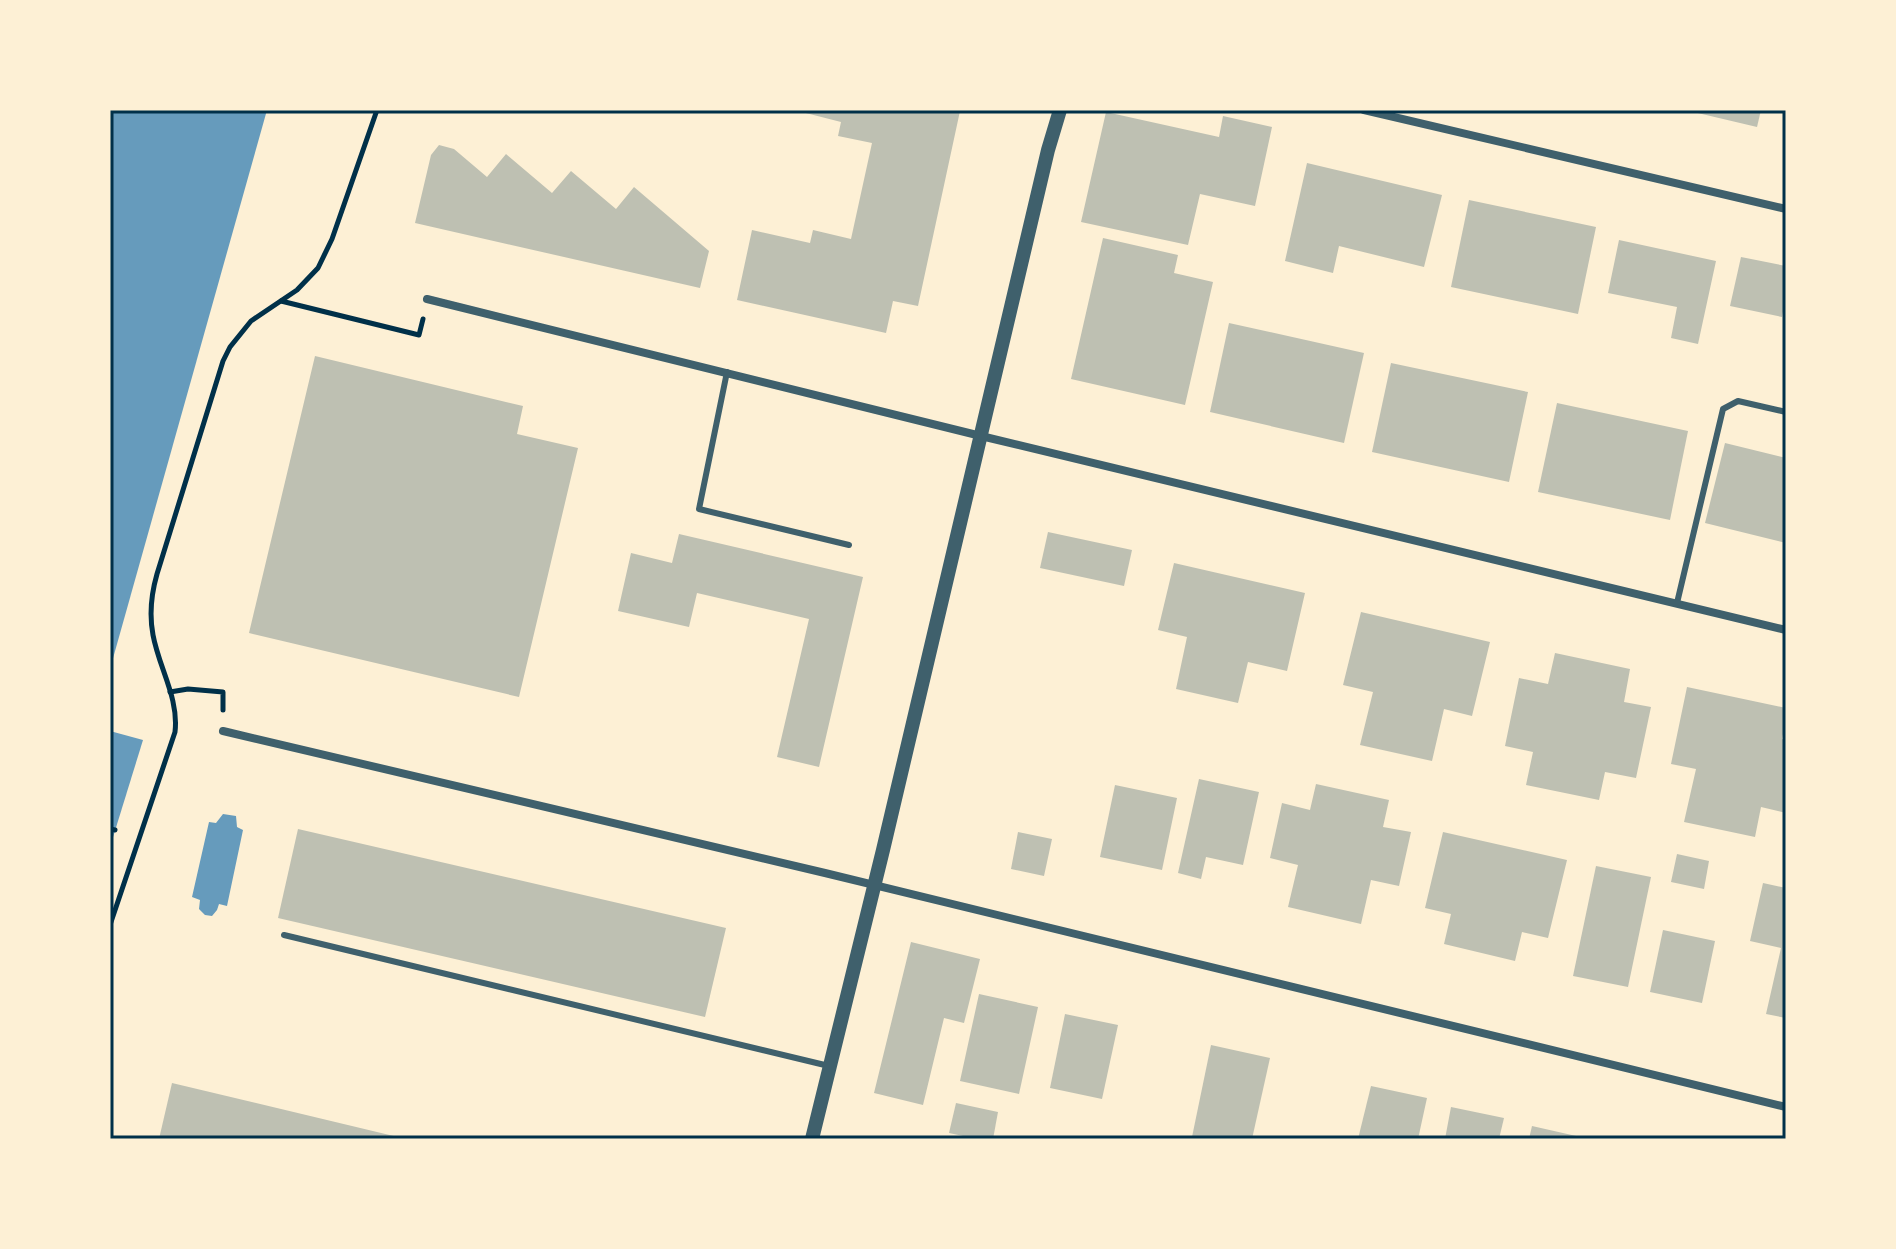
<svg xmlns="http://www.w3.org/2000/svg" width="1896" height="1249" font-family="'Fira Sans',sans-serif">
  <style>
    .water { fill: #669bbc }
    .building { fill: #bec0b2 }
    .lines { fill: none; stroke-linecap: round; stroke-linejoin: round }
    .path { stroke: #003049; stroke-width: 5 }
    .service { stroke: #3f606c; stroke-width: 6 }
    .minor { stroke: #3f606c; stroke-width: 8 }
    .tertiary { stroke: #3f606c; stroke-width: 14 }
    .neatline { fill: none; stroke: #003049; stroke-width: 3 }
  </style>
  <rect width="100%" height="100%" fill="#fdf0d5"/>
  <!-- water -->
  <g class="water">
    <polygon points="110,110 267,110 110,669"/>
    <polygon points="110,731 143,740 110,847"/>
    <polygon points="223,814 236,816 237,827 243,830 227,906 219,904 217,910 212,916 205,915 199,909 200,900 192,897 209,822 216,823"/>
  </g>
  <!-- building -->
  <g class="building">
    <polygon points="794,110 960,111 918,306 893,301 886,333 737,300 752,230 810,243 813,230 851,239 872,143 838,136 841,122"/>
    <polygon points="1685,110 1761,110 1757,127"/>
    <polygon points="1106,112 1219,137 1223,116 1272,127 1255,206 1200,194 1188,245 1081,222"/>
    <polygon points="439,145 454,149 487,177 506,154 552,193 571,171 616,209 634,187 709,251 700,288 415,223 431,155"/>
    <polygon points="1307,163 1442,195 1424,267 1339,246 1333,273 1285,261"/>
    <polygon points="1469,200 1596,227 1578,314 1451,287"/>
    <polygon points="1103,238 1178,255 1174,273 1213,282 1185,405 1071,379"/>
    <polygon points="1619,240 1716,261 1698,344 1671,338 1677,307 1608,293"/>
    <polygon points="1741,257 1786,266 1786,296 1782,317 1730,306"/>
    <polygon points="1229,323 1364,353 1344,443 1210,412"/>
    <polygon points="315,356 523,406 517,434 578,448 519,697 249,633"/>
    <polygon points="1391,363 1528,392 1509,482 1372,452"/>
    <polygon points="1557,403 1688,431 1670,520 1538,492"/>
    <polygon points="1725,443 1786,458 1786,543 1705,523"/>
    <polygon points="1048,532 1132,550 1124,586 1040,568"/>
    <polygon points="679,534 863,577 819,767 777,757 809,619 697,593 689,627 618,611 631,553 672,563"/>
    <polygon points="1174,563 1305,593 1287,671 1248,662 1238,703 1176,689 1187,637 1158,630"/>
    <polygon points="1361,612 1490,642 1472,716 1444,709 1432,761 1360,745 1373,692 1343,685"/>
    <polygon points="1555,653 1630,669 1624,702 1651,707 1636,778 1605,772 1599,800 1526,785 1533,752 1505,746 1519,678 1548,684"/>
    <polygon points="1687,687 1786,708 1786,719 1782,739 1786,740 1786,813 1761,807 1755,837 1684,822 1696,769 1671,764"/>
    <polygon points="1199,779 1259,792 1243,865 1206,857 1201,879 1178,873"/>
    <polygon points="1316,784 1389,800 1383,827 1411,832 1399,886 1371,880 1361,924 1288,907 1298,865 1270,858 1282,803 1310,810"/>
    <polygon points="1115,785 1177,798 1162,870 1100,857"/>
    <polygon points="298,829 726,928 705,1017 278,918"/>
    <polygon points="1018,832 1052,839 1044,876 1011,869"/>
    <polygon points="1443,832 1567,860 1548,938 1522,932 1515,961 1444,944 1451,914 1425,908"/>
    <polygon points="1677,854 1709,861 1704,889 1671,882"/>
    <polygon points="1596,866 1651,877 1628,987 1573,976"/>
    <polygon points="1763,883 1786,888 1786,1018 1766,1014 1781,948 1750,941"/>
    <polygon points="1663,930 1715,941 1702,1003 1650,992"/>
    <polygon points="911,942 980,959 964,1023 944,1018 923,1105 874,1093"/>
    <polygon points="979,994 1038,1007 1019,1094 960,1081"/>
    <polygon points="1065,1014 1118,1025 1102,1099 1050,1088"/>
    <polygon points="1211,1045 1270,1058 1252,1139 1192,1137"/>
    <polygon points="172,1083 402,1138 402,1139 159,1139"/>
    <polygon points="1371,1086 1427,1098 1418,1139 1358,1139"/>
    <polygon points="956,1103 998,1112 993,1139 977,1139 949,1133"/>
    <polygon points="1451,1107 1504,1118 1499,1139 1445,1139"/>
    <polygon points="1532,1126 1585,1138 1585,1139 1529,1139"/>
  </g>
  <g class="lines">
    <!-- path -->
    <g class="path">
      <polyline points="281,301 419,335 423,319"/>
      <polyline points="170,692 188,689 223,692 223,710"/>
      <polyline points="110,829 115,830"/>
      <path d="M110,925L175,732C179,698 159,668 153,635C149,614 151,595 157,574L223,361L230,347L251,321L297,290L318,268L332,239L377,110"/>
    </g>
    <!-- service -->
    <g class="service">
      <polyline points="727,372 699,509 849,545"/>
      <polyline points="1677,603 1723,409 1738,401 1786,412"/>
      <polyline points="284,935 829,1066"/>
    </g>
    <!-- minor -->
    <g class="minor">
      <polyline points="1364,110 1786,209"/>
      <polyline points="427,299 981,436 1786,630"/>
      <polyline points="223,731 825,873 1786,1107"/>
    </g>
    <!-- tertiary -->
    <polyline class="tertiary" points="812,1139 883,850 1048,150 1060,110"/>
  </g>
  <!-- border -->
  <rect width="1896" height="1249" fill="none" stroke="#fdf0d5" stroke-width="224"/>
  <rect x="112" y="112" width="1672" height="1025" class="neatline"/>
</svg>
